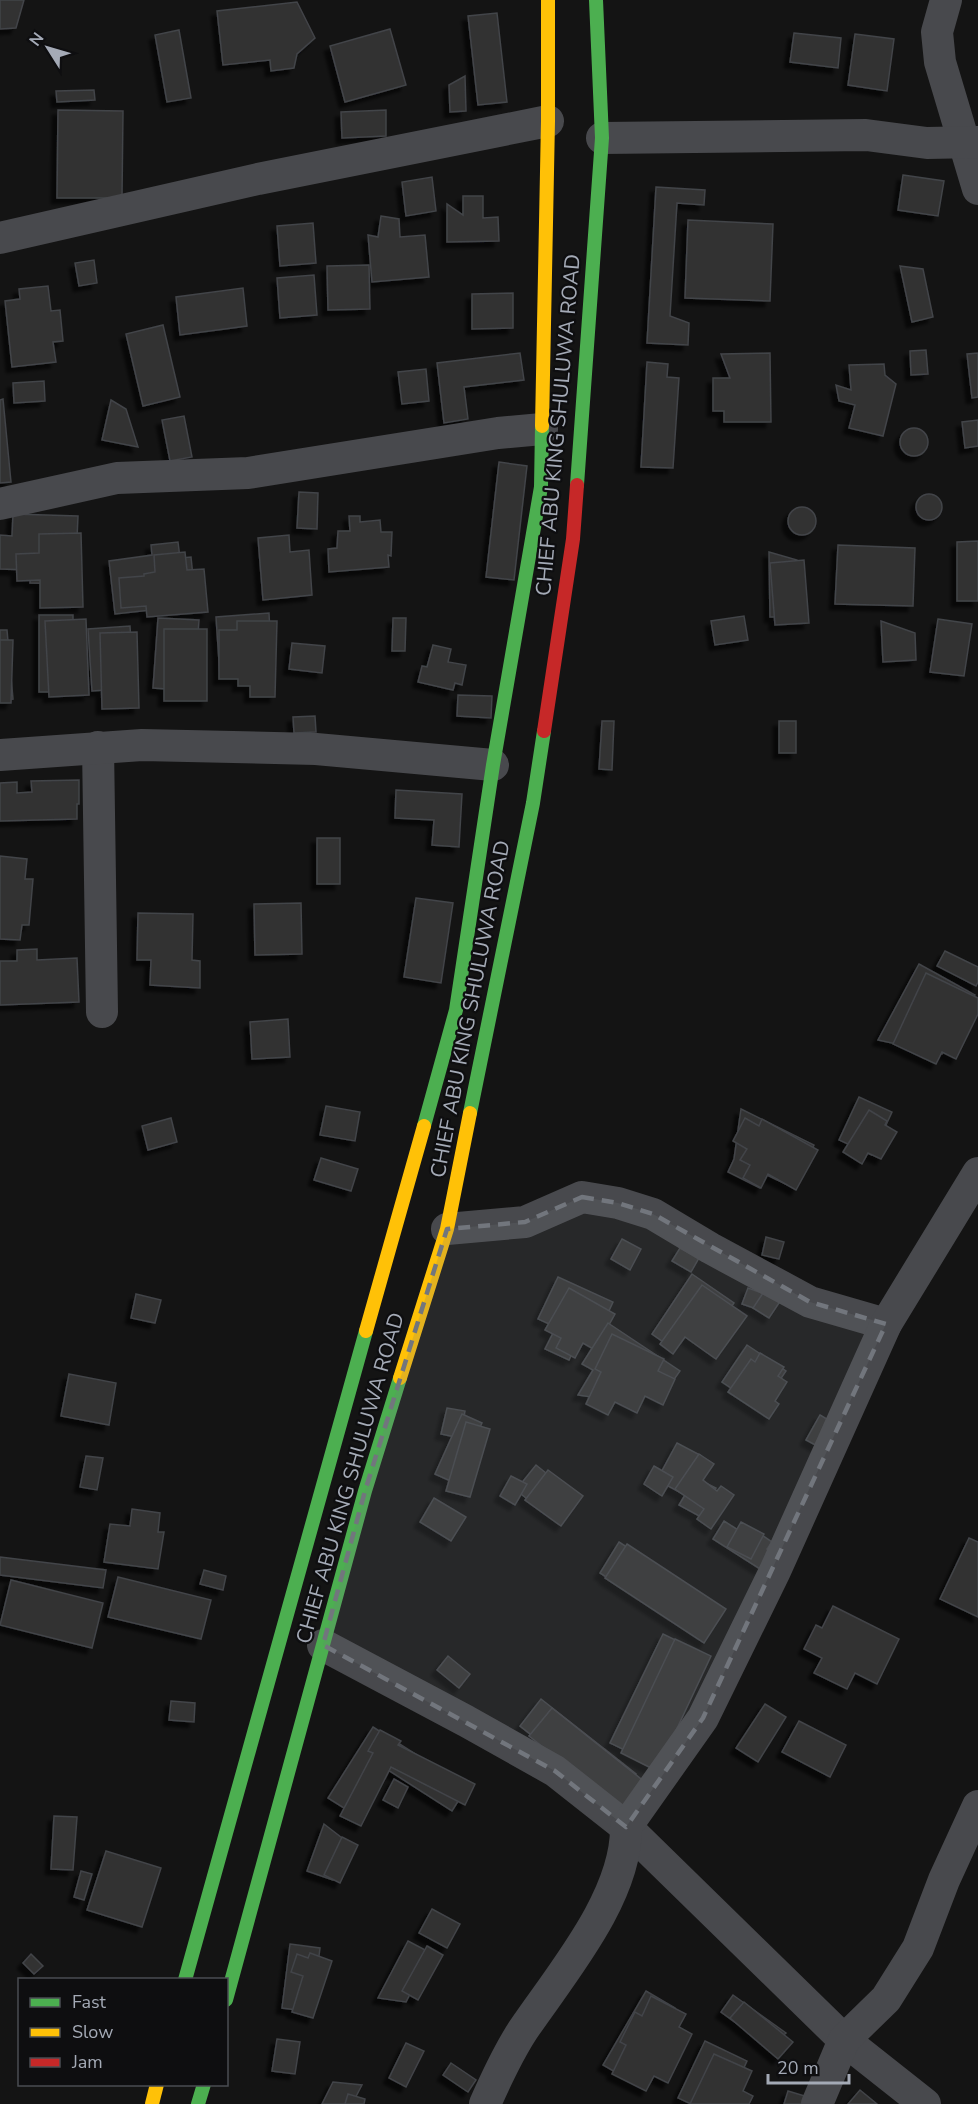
<svg xmlns="http://www.w3.org/2000/svg" width="978" height="2104" font-family="'Nunito Sans',sans-serif">
  <style>
    .building { fill: #323233; stroke: #424448; stroke-width: 1.5; filter: url(#shadow) }
    .lines { fill: none; stroke-linecap: round; stroke-linejoin: round }
    .street { stroke: #48494d; stroke-width: 32 }
    .fast { stroke: #4caf50; stroke-width: 14 }
    .slow { stroke: #ffc107; stroke-width: 14 }
    .jam { stroke: #c62828; stroke-width: 14 }
    .marked { fill: #72767d; fill-opacity: 0.2; stroke: #72767d; stroke-width: 4.5; stroke-dasharray: 12 8; stroke-linejoin: round }
    .labels { text-anchor: middle; dominant-baseline: central; stroke-width: 4.5; stroke-linejoin: round; paint-order: stroke }
    .street-label { font-size: 21px; fill: #a4aab6; stroke: #0e0e10 }
  </style>
  <defs>
    <filter id="shadow"><feDropShadow dx="-5.5" dy="5.5" stdDeviation="1.5" flood-color="#0009"/></filter>
  </defs>
  <rect width="100%" height="100%" fill="#141414"/>
  <!-- building -->
  <g class="building">
    <polygon points="0,0 24,0 16,28 0,29"/>
    <polygon points="297,2 315,38 297,54 294,68 271,71 270,60 223,65 217,11"/>
    <polygon points="497,13 507,102 478,105 468,16"/>
    <polygon points="390,29 406,85 345,102 330,46"/>
    <polygon points="179,30 191,98 167,102 155,35"/>
    <polygon points="794,33 841,38 838,68 790,62"/>
    <polygon points="855,34 894,39 887,91 848,85"/>
    <polygon points="465,76 466,111 450,112 449,85"/>
    <polygon points="94,90 95,100 57,102 56,91"/>
    <polygon points="58,110 123,111 122,198 57,198"/>
    <polygon points="386,110 386,136 342,138 341,112"/>
    <polygon points="903,175 944,181 938,216 898,210"/>
    <polygon points="432,177 436,211 406,216 402,182"/>
    <polygon points="656,187 705,190 704,205 677,203 670,316 689,323 688,345 647,343"/>
    <polygon points="463,196 483,196 483,218 498,217 499,241 447,242 447,204 463,215"/>
    <polygon points="381,216 399,219 400,237 425,235 429,277 372,282 368,235 378,237"/>
    <polygon points="688,220 773,224 770,301 685,298"/>
    <polygon points="313,223 316,263 280,266 277,226"/>
    <polygon points="94,260 97,283 79,286 75,263"/>
    <polygon points="369,265 370,309 328,310 327,266"/>
    <polygon points="900,266 923,269 933,317 912,322"/>
    <polygon points="314,275 317,315 280,318 277,278"/>
    <polygon points="48,286 51,311 60,310 63,341 53,342 56,362 12,367 5,301 20,299 19,289"/>
    <polygon points="243,288 247,326 180,335 176,297"/>
    <polygon points="513,293 513,328 472,329 472,294"/>
    <polygon points="163,325 180,397 143,406 126,334"/>
    <polygon points="926,350 928,374 911,375 910,351"/>
    <polygon points="520,353 524,380 464,387 468,419 444,423 437,363"/>
    <polygon points="770,353 771,422 724,422 724,411 713,411 713,378 730,378 721,354"/>
    <polygon points="978,353 978,397 972,398 967,354"/>
    <polygon points="647,362 668,364 667,377 679,378 673,468 641,467"/>
    <polygon points="884,364 885,375 896,384 883,436 849,428 855,405 839,401 836,385 851,390 849,365"/>
    <polygon points="426,369 429,401 402,404 398,372"/>
    <polygon points="44,381 45,401 14,403 13,383"/>
    <polygon points="3,399 11,482 0,483 0,400"/>
    <polygon points="111,400 126,409 138,447 102,440"/>
    <polygon points="184,416 192,457 170,461 162,420"/>
    <polygon points="978,420 978,446 965,448 962,422"/>
    <circle cx="914" cy="442" r="14"/>
    <polygon points="499,462 527,466 514,580 486,577"/>
    <polygon points="299,492 318,493 317,529 297,528"/>
    <circle cx="929" cy="507" r="13"/>
    <circle cx="802" cy="521" r="14"/>
    <polygon points="13,514 78,516 75,584 30,583 31,570 0,569 0,535 12,536"/>
    <polygon points="349,516 360,516 360,522 380,520 381,532 392,532 391,556 388,555 389,567 329,572 328,549 337,548 338,531 350,531"/>
    <polygon points="81,533 83,607 40,608 40,580 17,581 16,554 39,553 39,534"/>
    <polygon points="289,535 290,552 309,550 312,595 263,600 258,538"/>
    <polygon points="978,541 978,601 957,601 957,542"/>
    <polygon points="178,542 180,558 191,557 196,605 115,614 109,561 152,555 151,545"/>
    <polygon points="838,545 915,548 913,606 835,604"/>
    <polygon points="185,552 187,570 204,569 208,612 147,617 146,606 121,608 119,578 144,576 144,574 155,572 154,555"/>
    <polygon points="769,552 797,560 797,617 770,617"/>
    <polygon points="804,560 809,623 775,625 770,563"/>
    <polygon points="269,613 272,672 220,676 216,617"/>
    <rect x="39" y="615" width="34" height="77"/>
    <polygon points="744,616 748,640 715,645 711,621"/>
    <polygon points="158,618 199,620 194,691 153,688"/>
    <polygon points="393,618 406,618 405,651 392,651"/>
    <polygon points="86,619 89,695 49,697 45,621"/>
    <polygon points="938,619 972,624 964,676 930,672"/>
    <polygon points="237,621 277,621 275,697 250,697 250,686 238,686 238,679 219,679 219,630 237,630"/>
    <polygon points="881,621 915,633 916,660 883,662"/>
    <polygon points="130,626 134,688 92,691 88,629"/>
    <rect x="164" y="629" width="43" height="72"/>
    <polygon points="0,630 7,630 13,699 0,701"/>
    <polygon points="137,632 139,708 102,709 100,633"/>
    <polygon points="0,640 13,640 11,703 0,703"/>
    <polygon points="292,643 325,646 322,673 289,669"/>
    <polygon points="433,645 451,649 448,662 466,665 462,685 455,683 453,690 418,682 422,666 427,667"/>
    <polygon points="458,695 492,696 491,718 457,716"/>
    <polygon points="315,716 316,732 294,733 293,717"/>
    <polygon points="602,721 614,721 612,770 599,769"/>
    <rect x="779" y="721" width="17" height="32"/>
    <polygon points="79,780 79,804 77,804 77,819 0,821 0,783 17,782 17,793 32,792 31,781"/>
    <polygon points="396,790 462,794 459,847 432,845 434,820 395,818"/>
    <rect x="317" y="838" width="23" height="46"/>
    <polygon points="0,856 27,859 25,879 33,879 29,925 22,925 20,940 0,939"/>
    <polygon points="416,898 453,903 441,983 404,977"/>
    <polygon points="301,903 302,954 255,955 254,904"/>
    <polygon points="138,913 193,914 192,960 200,961 200,988 150,985 151,960 137,960"/>
    <polygon points="37,949 37,960 77,958 79,1002 0,1005 0,961 17,961 17,950"/>
    <polygon points="945,951 978,967 978,982 976,986 937,966"/>
    <polygon points="919,964 975,995 942,1054 878,1040"/>
    <polygon points="926,973 978,998 978,1014 956,1059 942,1052 936,1064 893,1044"/>
    <polygon points="288,1019 290,1057 252,1059 250,1022"/>
    <polygon points="859,1097 892,1112 872,1155 839,1140"/>
    <polygon points="326,1106 360,1112 355,1141 320,1135"/>
    <polygon points="741,1109 814,1145 794,1188 767,1175 760,1188 728,1172 734,1159"/>
    <polygon points="869,1110 887,1121 885,1125 897,1132 881,1159 868,1153 862,1164 843,1152"/>
    <polygon points="171,1118 177,1142 148,1150 142,1126"/>
    <polygon points="745,1118 759,1126 762,1119 818,1150 796,1190 768,1174 761,1188 743,1178 750,1165 740,1160 747,1149 733,1141"/>
    <polygon points="321,1158 358,1169 351,1191 314,1180"/>
    <polygon points="766,1237 784,1242 779,1259 762,1255"/>
    <polygon points="622,1239 641,1249 630,1270 611,1259"/>
    <polygon points="680,1248 699,1258 691,1272 672,1261"/>
    <polygon points="692,1274 734,1303 703,1348 679,1332 669,1346 652,1334"/>
    <polygon points="558,1277 613,1302 594,1343 580,1336 569,1360 545,1349 556,1327 538,1319"/>
    <polygon points="702,1285 747,1316 716,1359 685,1337 673,1354 660,1344"/>
    <polygon points="569,1288 615,1314 595,1350 583,1343 575,1358 556,1348 561,1338 545,1330"/>
    <polygon points="748,1288 773,1297 763,1311 742,1304"/>
    <polygon points="765,1290 781,1300 769,1318 753,1308"/>
    <polygon points="136,1294 161,1300 155,1323 131,1318"/>
    <polygon points="608,1323 680,1371 658,1402 640,1389 630,1403 578,1395 593,1370 582,1364"/>
    <polygon points="612,1334 664,1359 658,1371 675,1379 663,1405 645,1396 637,1413 615,1402 608,1415 586,1404 601,1372 595,1369"/>
    <polygon points="747,1345 786,1371 761,1408 722,1382"/>
    <polygon points="760,1353 784,1367 778,1376 787,1382 775,1401 779,1404 769,1419 728,1392 751,1359 755,1362"/>
    <polygon points="69,1374 116,1383 109,1425 61,1416"/>
    <polygon points="447,1408 465,1411 460,1438 441,1434"/>
    <polygon points="462,1414 482,1423 455,1483 435,1474"/>
    <polygon points="820,1415 832,1422 819,1447 806,1440"/>
    <polygon points="466,1422 490,1429 470,1497 446,1491"/>
    <polygon points="677,1443 700,1455 690,1475 716,1488 701,1517 679,1505 685,1495 657,1480"/>
    <polygon points="699,1454 714,1464 703,1480 717,1491 721,1486 734,1495 711,1529 697,1519 704,1509 675,1489"/>
    <polygon points="86,1456 103,1458 97,1490 80,1487"/>
    <polygon points="536,1465 566,1489 546,1514 516,1490"/>
    <polygon points="654,1466 673,1477 662,1496 644,1484"/>
    <polygon points="548,1470 583,1496 561,1526 525,1500"/>
    <polygon points="511,1476 527,1484 515,1505 500,1496"/>
    <polygon points="434,1498 466,1517 451,1541 420,1522"/>
    <polygon points="132,1509 160,1513 158,1532 164,1532 158,1569 104,1562 110,1524 130,1526"/>
    <polygon points="724,1521 749,1537 753,1529 772,1542 767,1549 771,1552 760,1569 713,1539"/>
    <polygon points="741,1522 764,1534 751,1559 727,1547"/>
    <polygon points="969,1538 978,1542 978,1617 940,1599"/>
    <polygon points="619,1542 711,1602 691,1633 600,1573"/>
    <polygon points="627,1544 726,1609 704,1643 605,1578"/>
    <polygon points="0,1557 106,1570 103,1588 0,1575"/>
    <polygon points="204,1570 226,1576 223,1590 200,1584"/>
    <polygon points="118,1577 211,1600 201,1639 108,1617"/>
    <polygon points="11,1580 103,1603 92,1648 0,1625"/>
    <polygon points="833,1606 899,1639 877,1684 855,1673 847,1689 814,1673 822,1658 804,1649 816,1625 822,1628"/>
    <polygon points="663,1634 694,1649 641,1758 610,1743"/>
    <polygon points="675,1639 711,1656 657,1771 621,1753"/>
    <polygon points="448,1656 470,1674 459,1688 437,1670"/>
    <polygon points="541,1699 636,1774 615,1801 520,1726"/>
    <polygon points="171,1701 195,1703 194,1722 169,1720"/>
    <polygon points="765,1704 786,1717 758,1762 736,1748"/>
    <polygon points="552,1708 645,1782 623,1810 529,1736"/>
    <polygon points="799,1721 846,1745 830,1777 782,1752"/>
    <polygon points="373,1727 467,1787 452,1811 385,1768 355,1815 328,1798"/>
    <polygon points="380,1730 401,1741 398,1745 475,1784 465,1805 391,1767 361,1826 340,1816 373,1753 368,1751"/>
    <polygon points="394,1779 408,1787 398,1808 383,1800"/>
    <polygon points="54,1816 77,1817 73,1870 51,1869"/>
    <polygon points="324,1824 346,1841 333,1880 307,1871"/>
    <polygon points="342,1837 358,1845 340,1883 324,1875"/>
    <polygon points="106,1851 161,1868 142,1927 87,1910"/>
    <polygon points="81,1871 92,1874 84,1900 74,1897"/>
    <polygon points="432,1909 460,1924 447,1948 419,1933"/>
    <polygon points="408,1941 431,1953 406,2002 378,1998"/>
    <polygon points="290,1944 320,1948 312,2012 282,2008"/>
    <polygon points="427,1946 443,1955 418,2000 402,1991"/>
    <polygon points="310,1953 332,1961 313,2018 292,2012 303,1976 291,1972 297,1954 308,1958"/>
    <polygon points="31,1954 43,1966 34,1974 23,1963"/>
    <polygon points="646,1991 675,2008 678,2039 662,2077 643,2073 636,2084 603,2065"/>
    <polygon points="733,1995 786,2033 769,2047 721,2012"/>
    <polygon points="651,1996 686,2014 679,2027 692,2034 668,2083 654,2076 646,2091 612,2074 626,2045 620,2042 635,2012 642,2016"/>
    <polygon points="744,2002 793,2042 778,2059 730,2018"/>
    <polygon points="277,2039 300,2042 295,2074 272,2071"/>
    <polygon points="705,2041 747,2061 727,2104 691,2104 678,2098"/>
    <polygon points="406,2043 424,2051 406,2087 389,2078"/>
    <polygon points="714,2054 752,2071 743,2091 753,2096 749,2104 690,2104"/>
    <polygon points="451,2063 476,2080 468,2092 443,2075"/>
    <polygon points="333,2082 362,2085 352,2104 322,2104"/>
    <polygon points="860,2090 877,2104 848,2104"/>
    <polygon points="788,2091 808,2097 806,2104 784,2104"/>
    <polygon points="348,2094 365,2099 364,2104 345,2104"/>
  </g>
  <g class="lines">
    <!-- street -->
    <g class="street">
      <polyline points="946,0 937,32 940,62 978,189"/>
      <polyline points="602,138 866,135 927,143 978,142"/>
      <polyline points="0,238 258,179 548,121"/>
      <polyline points="0,504 117,478 248,473 498,433 542,429"/>
      <polyline points="98,747 102,1012"/>
      <polyline points="0,755 142,745 316,749 493,765"/>
      <polyline points="447,1229 525,1222 582,1197 618,1203 653,1214 710,1248 810,1302 886,1324"/>
      <polyline points="323,1645 466,1721 555,1771 626,1827 844,2040 925,2104"/>
      <path d="M485,2104C496,2079 508,2053 523,2030C561,1974 627,1897 626,1827L703,1718L775,1571L886,1324L978,1173"/>
      <polyline points="817,2104 844,2040 886,1999 918,1948 944,1880 978,1806"/>
    </g>
    <!-- fast -->
    <g class="fast">
      <polyline points="577,485 602,138 596,0"/>
      <polyline points="470,1113 533,803 544,731"/>
      <polyline points="424,1126 456,1010 493,765 541,487 542,426"/>
      <polyline points="185,1980 366,1331"/>
      <polyline points="226,2000 365,1491 400,1378"/>
      <polyline points="198,2104 204,2084"/>
    </g>
    <!-- slow -->
    <g class="slow">
      <polyline points="542,426 548,121 548,0"/>
      <polyline points="366,1331 424,1126"/>
      <polyline points="400,1378 447,1229 470,1113"/>
      <polyline points="152,2104 157,2084"/>
    </g>
    <!-- jam -->
    <polyline class="jam" points="544,731 573,539 577,485"/>
  </g>
  <!-- marked area -->
  <path class="marked" d="M582,1197L618,1203L653,1214L810,1302L886,1324L703,1718L626,1827L555,1771L323,1645L365,1491L447,1229L525,1222Z"/>
  <g class="labels">
    <!-- street labels -->
    <g class="street-label">
      <text transform="translate(558 425) rotate(-85)">CHIEF ABU KING SHULUWA ROAD</text>
      <text transform="translate(470 1009) rotate(-79)">CHIEF ABU KING SHULUWA ROAD</text>
      <text transform="translate(350 1478) rotate(-74)">CHIEF ABU KING SHULUWA ROAD</text>
    </g>
  </g>
  <!-- legend -->
  <rect x="18" y="1978" width="210" height="108" fill="#0e0e10" stroke="#4a4c52" stroke-width="1.5"/>
  <rect x="30" y="1998" width="30" height="9" fill="#4caf50" stroke="#4a4c52" stroke-width="1.5"/>
  <text x="72" y="2008" font-size="18" fill="#a4aab6">Fast</text>
  <rect x="30" y="2028" width="30" height="9" fill="#ffc107" stroke="#4a4c52" stroke-width="1.5"/>
  <text x="72" y="2038" font-size="18" fill="#a4aab6">Slow</text>
  <rect x="30" y="2058" width="30" height="9" fill="#c62828" stroke="#4a4c52" stroke-width="1.5"/>
  <text x="72" y="2068" font-size="18" fill="#a4aab6">Jam</text>
  <!-- north arrow -->
  <g transform="translate(48 48) rotate(307)" stroke="#0e0e10" stroke-width="4.5" paint-order="stroke">
  <path d="M0-4.5L10 22L0 15L-10 22Z" fill="#a4aab6"/>
  <text y="-9" font-size="16" font-weight="bold" text-anchor="middle" fill="#a4aab6">N</text>
  </g>
  <!-- scale -->
  <path d="M768 2074v9h81v-9" fill="none" stroke="#a4aab6" stroke-width="3"/>
  <text x="777" y="2074" font-size="18" fill="#a4aab6" stroke="#0e0e10" stroke-width="4.5" paint-order="stroke">20 m</text>
</svg>
